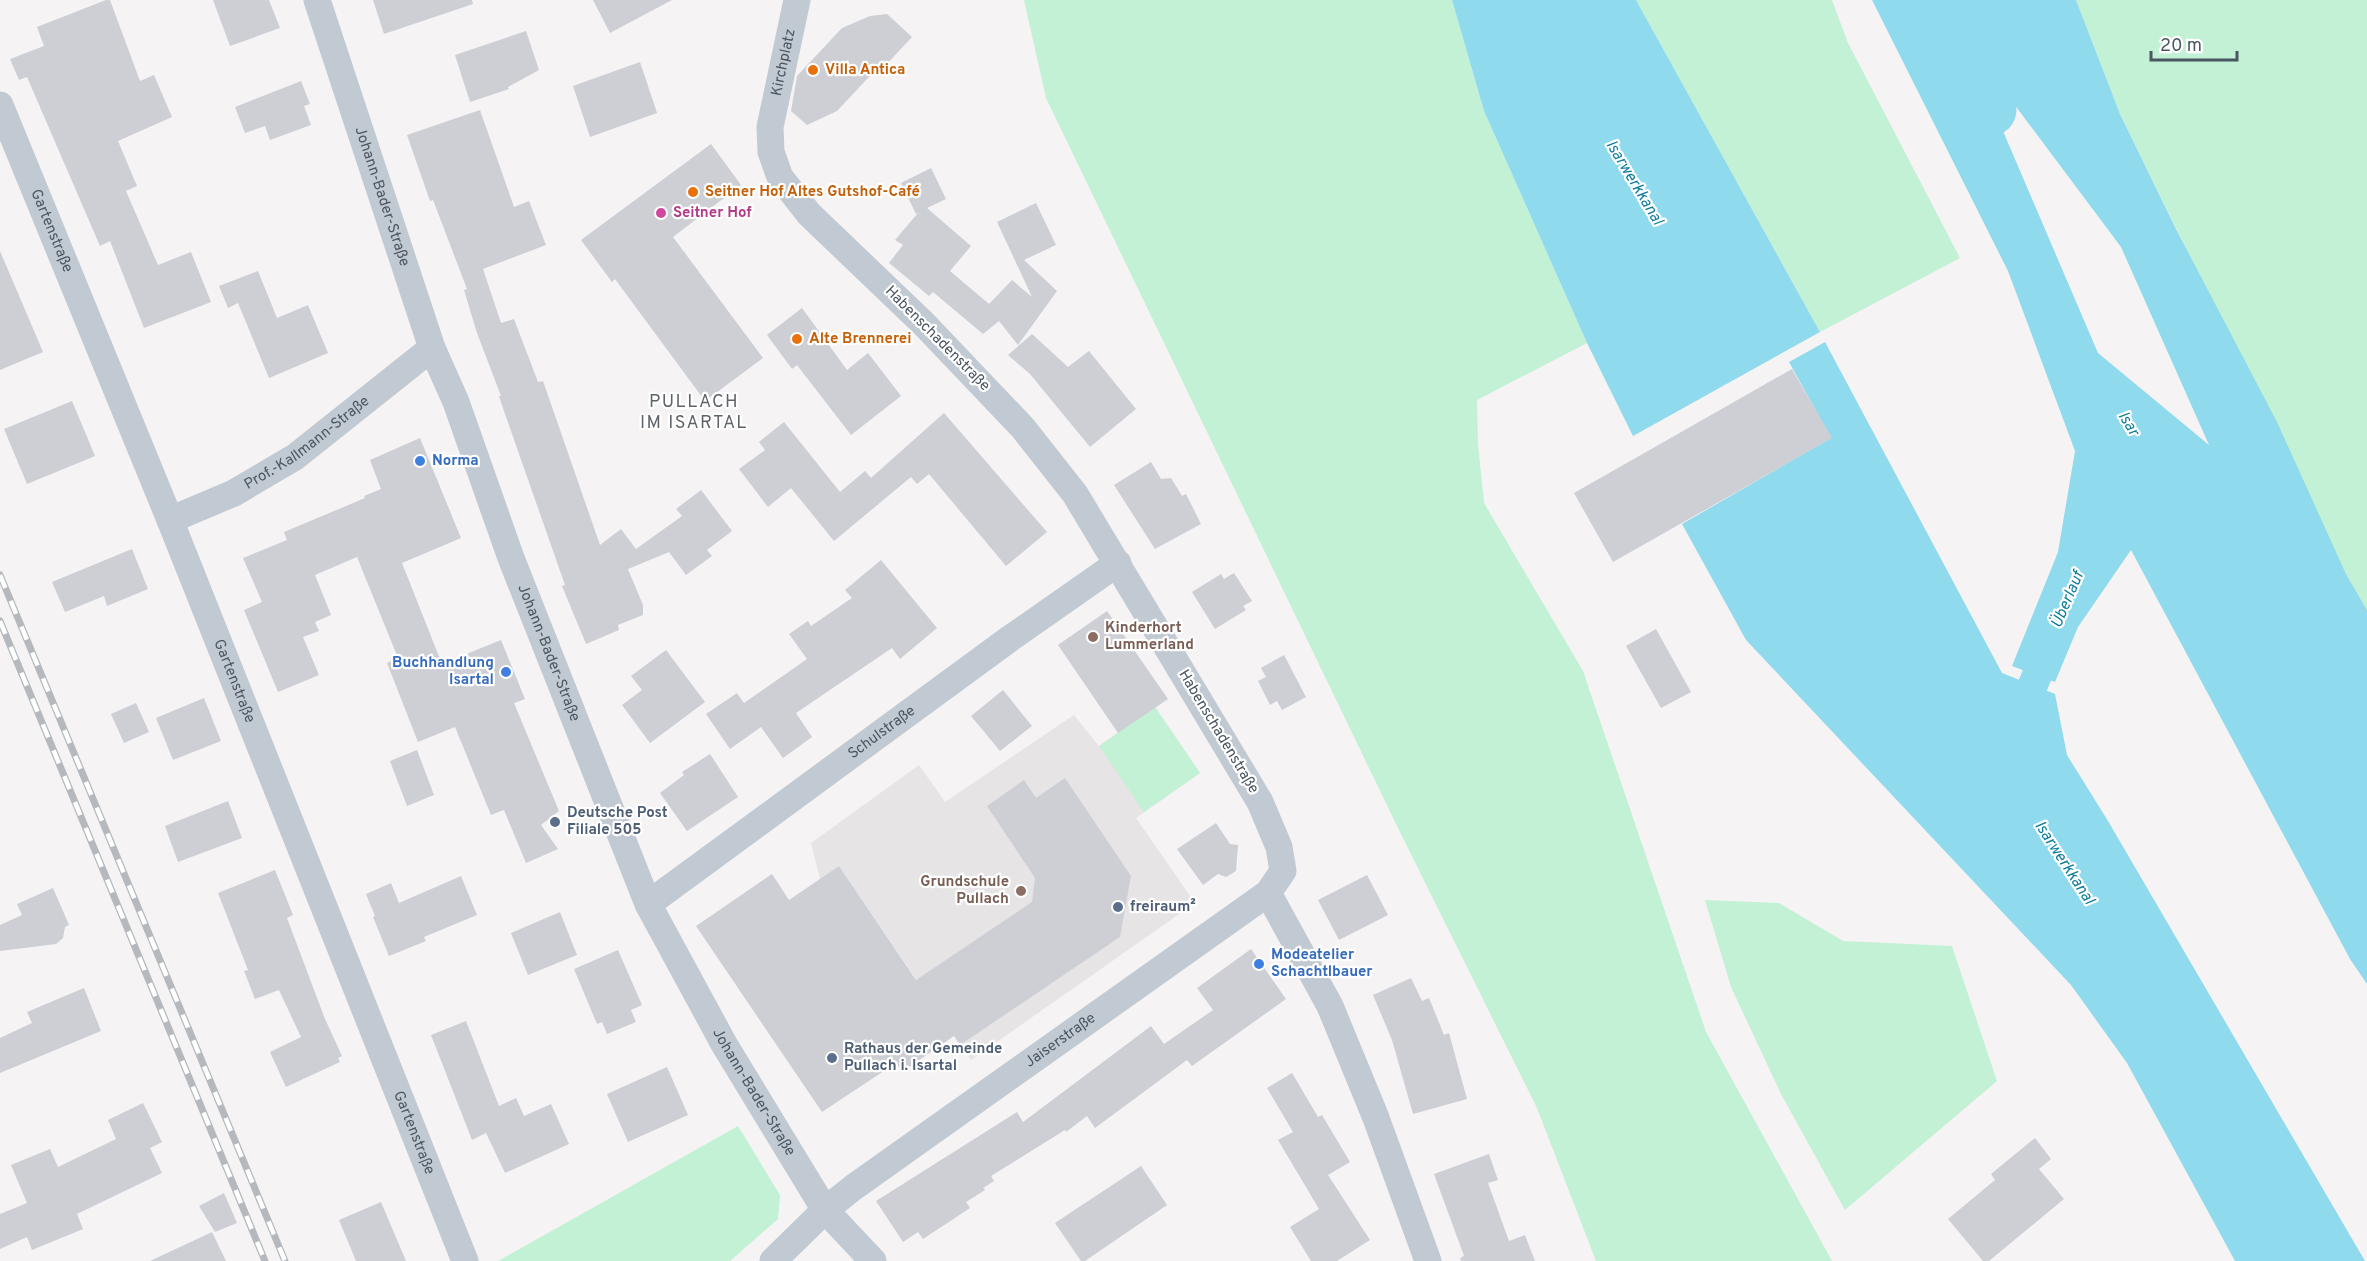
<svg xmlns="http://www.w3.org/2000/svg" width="2367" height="1261" font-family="Overpass,sans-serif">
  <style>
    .education { fill: #e6e4e5 }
    .green { fill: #c3f1d5 }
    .water { fill: #90daee; fill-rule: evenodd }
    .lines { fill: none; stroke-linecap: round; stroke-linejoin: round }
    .canal { stroke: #90daee; stroke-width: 30 }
    .river { stroke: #90daee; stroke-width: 51 }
    .building { fill: #cdcfd5 }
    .minor { stroke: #c1cad2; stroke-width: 27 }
    .rail-casing { stroke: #b5b8bd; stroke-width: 7 }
    .rail { stroke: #fff; stroke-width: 4.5; stroke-dasharray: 14; stroke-linecap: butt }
    .food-dot { fill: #e8710a; stroke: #fff; stroke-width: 2 }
    .hotel-dot { fill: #d1479c; stroke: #fff; stroke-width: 2 }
    .shop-dot { fill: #3f7fe0; stroke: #fff; stroke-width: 2 }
    .education-dot { fill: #8d6e63; stroke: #fff; stroke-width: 2 }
    .service-dot { fill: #5c6f8a; stroke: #fff; stroke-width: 2 }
    .labels { text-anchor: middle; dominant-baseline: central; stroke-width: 4.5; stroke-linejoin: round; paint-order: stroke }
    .street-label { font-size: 15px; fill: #4a5661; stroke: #fff }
    .food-label { font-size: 15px; font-weight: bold; fill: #c56008; stroke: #fff; text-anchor: start }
    .hotel-label { font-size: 15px; font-weight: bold; fill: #b23c85; stroke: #fff; text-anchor: start }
    .shop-label { font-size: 15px; font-weight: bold; fill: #366cbe; stroke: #fff; text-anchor: start }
    .education-label { font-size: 15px; font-weight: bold; fill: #785e54; stroke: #fff; text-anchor: start }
    .service-label { font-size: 15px; font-weight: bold; fill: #4e5e75; stroke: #fff; text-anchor: start }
    .water-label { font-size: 16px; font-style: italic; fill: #0c7c9b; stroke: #fff }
    .quarter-label { font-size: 18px; letter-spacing: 1.5px; fill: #5f6368; stroke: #fff }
  </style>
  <rect width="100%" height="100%" fill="#f5f3f3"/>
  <!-- education -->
  <polygon class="education" points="1155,707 1200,773 1136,818 1195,903 971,1060 839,866 820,879 811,843 919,765 945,802 1074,715 1099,746"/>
  <!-- green -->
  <g class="green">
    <polygon points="1024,0 1452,0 1484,111 1587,343 1477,400 1478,444 1484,503 1583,671 1706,1032 1832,1261 1596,1261 1537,1108 1396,824 1046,98"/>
    <polygon points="1636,0 1832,0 1848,43 1960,258 1820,332"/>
    <polygon points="2076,0 2367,0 2367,610 2346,574 2120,114"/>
    <polygon points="1155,707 1200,773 1144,812 1099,746"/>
    <polygon points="1705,900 1779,903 1843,941 1952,946 1997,1081 1845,1210 1781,1094 1731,987"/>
    <polygon points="738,1126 780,1195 778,1219 730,1261 498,1261"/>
  </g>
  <!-- water -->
  <g class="water">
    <polygon points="1452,0 1636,0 1820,332 1633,436 1587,343 1484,111"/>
    <path d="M1872,0H2076L2120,114L2177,231L2277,422L2346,574L2367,610V984L2350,959L2131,550L2078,627L2055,682L2012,666L2058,552L2075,451L2008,271ZM1961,33L2121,247L2209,445L2098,353Z"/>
    <polygon points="1825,342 2002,673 2055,694 2067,755 2108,821 2365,1261 2235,1261 2127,1063 2071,985 1746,640 1682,524 1831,438 1789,362"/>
  </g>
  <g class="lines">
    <!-- canal -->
    <polyline class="canal" points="2017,723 2053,637"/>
    <!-- river -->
    <polyline class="river" points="1948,0 1991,110"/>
  </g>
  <!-- building -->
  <g class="building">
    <polygon points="106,0 110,0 140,81 154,75 172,117 118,141 137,186 126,191 158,265 191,252 211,302 144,328 110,241 100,246 27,77 19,80 10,59 44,46 37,27"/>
    <polygon points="213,0 269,0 280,28 230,46"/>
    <polygon points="373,0 472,0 473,4 384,34"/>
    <polygon points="593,0 672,0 610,33"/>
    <polygon points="887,14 912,37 885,66 882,63 837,111 807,125 791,111 797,76 842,28 870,16"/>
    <polygon points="526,31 539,70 508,87 509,89 470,102 455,55"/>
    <polygon points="640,62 657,113 590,137 573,86"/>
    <polygon points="301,81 310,104 304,106 311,125 270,140 265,126 245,133 235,107"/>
    <polygon points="480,110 514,207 529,201 546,245 483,269 501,323 514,319 538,382 543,381 600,545 621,529 636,549 682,516 676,509 701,490 732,531 707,550 712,556 686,575 669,552 628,569 643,605 643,615 618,625 619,630 586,644 562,586 565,585 505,414 499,396 501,396 477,333 464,290 467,289 433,200 430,201 407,135"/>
    <polygon points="711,144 741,185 673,237 763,358 705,401 615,279 612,282 581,240"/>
    <polygon points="931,168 946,199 927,208 971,246 950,271 989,304 1012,280 1032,297 997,222 1036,203 1056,245 1024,260 1057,291 1018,345 999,321 983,334 933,292 929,296 889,263 903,245 895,240 918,213 916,214 901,183"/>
    <polygon points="0,251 43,352 0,370"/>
    <polygon points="258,271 277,318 308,305 328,353 269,378 238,303 228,308 219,286"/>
    <polygon points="802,308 847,370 868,353 901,396 851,435 797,365 792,369 767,335"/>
    <polygon points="1032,334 1068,367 1089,351 1136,409 1090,447 1030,374 1008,355"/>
    <polygon points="1792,369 1832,438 1613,562 1574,493"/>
    <polygon points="72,401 95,456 27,484 4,429"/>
    <polygon points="944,413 1047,532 1006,566 929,474 917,484 911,477 834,541 791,488 768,507 739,469 765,450 759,442 784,422 840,492 865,471 871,478"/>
    <polygon points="420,438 461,538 402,563 442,664 501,640 525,699 514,703 559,811 541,825 558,849 526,863 504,810 491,815 455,727 418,742 387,663 398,658 357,557 315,575 331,615 315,622 319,631 303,637 319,675 278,692 244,610 262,602 243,558 287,540 284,532 365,498 364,496 381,489 370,460"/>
    <polygon points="1151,462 1161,479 1171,478 1182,496 1186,494 1201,524 1155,549 1114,485"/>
    <polygon points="132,549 148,589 107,606 104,596 65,612 52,582"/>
    <polygon points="881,560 937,628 900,659 892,648 796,713 812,737 783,758 761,727 730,749 706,714 737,693 744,703 807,659 789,634 808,621 811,626 852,598 845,590"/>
    <polygon points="1234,573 1252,601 1243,606 1246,610 1215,629 1192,592 1221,574 1224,579"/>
    <polygon points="1107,611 1168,699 1118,733 1058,645"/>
    <polygon points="1656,629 1691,692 1661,708 1626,646"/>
    <polygon points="666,650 705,702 650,743 622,705 642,690 631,676"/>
    <polygon points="1284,655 1306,697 1282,710 1277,701 1270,705 1258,681 1266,677 1261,668"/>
    <polygon points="1003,690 1032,726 1000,751 971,716"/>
    <polygon points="204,698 221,741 173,760 156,718"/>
    <polygon points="136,703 149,732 124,743 111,714"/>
    <polygon points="417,750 434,795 407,806 390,761"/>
    <polygon points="710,754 738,797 687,831 660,793 684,775 682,772"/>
    <polygon points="1065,778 1131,876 1120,937 960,1045 954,1036 902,1072 896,1063 822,1112 696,926 772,874 789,900 839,866 916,980 1032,902 1035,878 987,806 1024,780 1036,798"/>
    <polygon points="228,801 242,838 178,862 165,826"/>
    <polygon points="1216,823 1230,844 1238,845 1236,871 1226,877 1218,874 1203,885 1177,849"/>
    <polygon points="275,870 293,915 287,918 325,1019 342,1056 338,1058 340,1062 286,1087 270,1052 301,1037 279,990 255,999 244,971 248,970 218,893"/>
    <polygon points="1367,875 1388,915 1339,940 1318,900"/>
    <polygon points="461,876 477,915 424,937 426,941 389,956 373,917 375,916 366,894 391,883 399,903"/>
    <polygon points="53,888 69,925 65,927 63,938 56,944 0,951 0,925 22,915 17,904"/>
    <polygon points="560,912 577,955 528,975 511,933"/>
    <polygon points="1251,949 1286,999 1192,1066 1187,1060 1095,1128 1087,1116 1066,1132 1065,1130 991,1176 994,1181 983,1188 985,1190 966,1202 970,1208 923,1239 918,1232 903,1242 876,1201 1017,1112 1023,1122 1151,1026 1164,1044 1213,1010 1197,988"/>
    <polygon points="618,950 642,1005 631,1010 636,1022 607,1034 602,1022 597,1024 574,969"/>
    <polygon points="1411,978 1422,1001 1429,998 1444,1035 1449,1033 1467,1099 1413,1114 1392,1040 1373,995"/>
    <polygon points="84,988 101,1031 0,1073 0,1038 32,1023 27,1012"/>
    <polygon points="466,1021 499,1106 516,1098 524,1116 551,1104 569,1144 505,1173 486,1133 472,1140 431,1035"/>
    <polygon points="667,1067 688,1115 628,1142 607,1094"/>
    <polygon points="1292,1073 1318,1117 1322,1115 1350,1162 1328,1175 1370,1240 1337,1261 1311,1261 1290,1227 1319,1209 1278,1140 1293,1132 1267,1088"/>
    <polygon points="143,1103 162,1142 150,1148 162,1173 77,1214 83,1229 32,1250 27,1237 0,1249 0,1214 27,1203 11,1165 50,1149 58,1167 116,1139 108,1120"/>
    <polygon points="2035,1138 2051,1159 2039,1169 2064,1199 1989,1261 1983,1261 1948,1219 1995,1180 1991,1174"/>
    <polygon points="1489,1154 1498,1180 1488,1183 1509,1241 1525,1235 1535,1261 1461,1261 1460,1258 1464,1256 1434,1174"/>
    <polygon points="1141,1166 1167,1205 1085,1261 1081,1261 1055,1223"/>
    <polygon points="224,1193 237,1223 215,1232 199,1206"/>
    <polygon points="381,1202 406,1261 356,1261 339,1220"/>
    <polygon points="212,1232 226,1261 150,1261"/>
  </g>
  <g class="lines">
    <!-- minor -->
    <g class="minor">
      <path id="s1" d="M317,0L432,348L456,402L511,558L648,904L724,1044L825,1210L873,1261"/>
      <path id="s2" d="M0,105L170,520L465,1261"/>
      <path id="s3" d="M170,520L234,493L295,457L432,348"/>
      <polyline points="1268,893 1330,1006 1376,1118 1428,1261"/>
      <path id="s4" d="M648,904L1008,640L1118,563"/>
      <path id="s5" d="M773,1261L825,1210L854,1187L1268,893L1283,871L1279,847L1260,802L1075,494L1023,428L924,324L809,214L780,177L771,152L770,127L797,0"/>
    </g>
    <!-- rail casing -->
    <g class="rail-casing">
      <g id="rail">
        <polyline points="0,575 285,1261"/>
        <polyline points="0,621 265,1261"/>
      </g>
    </g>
    <!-- rail -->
    <use href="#rail" class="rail"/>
  </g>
  <!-- markers -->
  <g class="food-dot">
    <circle cx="813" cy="70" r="6"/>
    <circle cx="693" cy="192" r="6"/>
    <circle cx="797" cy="339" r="6"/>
  </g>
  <circle class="hotel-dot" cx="661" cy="213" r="6"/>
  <g class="shop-dot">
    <circle cx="420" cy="461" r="6"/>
    <circle cx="506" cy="672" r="6"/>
    <circle cx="1259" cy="964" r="6"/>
  </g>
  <g class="education-dot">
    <circle cx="1093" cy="637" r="6"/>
    <circle cx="1021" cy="891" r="6"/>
  </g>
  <g class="service-dot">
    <circle cx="555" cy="822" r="6"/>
    <circle cx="1118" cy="907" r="6"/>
    <circle cx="832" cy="1058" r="6"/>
  </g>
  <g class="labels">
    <!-- street labels -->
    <g class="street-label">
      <text stroke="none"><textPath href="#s5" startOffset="1628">Kirchplatz</textPath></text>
      <text stroke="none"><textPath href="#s1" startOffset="207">Johann-Bader-Straße</textPath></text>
      <text stroke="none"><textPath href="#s2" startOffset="136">Gartenstraße</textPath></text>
      <text transform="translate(937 339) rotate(45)">Habenschadenstraße</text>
      <text stroke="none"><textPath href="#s3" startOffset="158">Prof.-Kallmann-Straße</textPath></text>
      <text stroke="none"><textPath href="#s1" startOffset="693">Johann-Bader-Straße</textPath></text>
      <text stroke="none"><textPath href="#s2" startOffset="622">Gartenstraße</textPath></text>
      <text transform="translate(1218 732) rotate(59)">Habenschadenstraße</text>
      <text stroke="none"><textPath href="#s4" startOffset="290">Schulstraße</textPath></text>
      <text stroke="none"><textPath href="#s5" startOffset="363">Jaiserstraße</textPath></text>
      <text stroke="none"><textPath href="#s1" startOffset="1179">Johann-Bader-Straße</textPath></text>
      <text stroke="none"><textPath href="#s2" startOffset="1108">Gartenstraße</textPath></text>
    </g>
    <!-- food labels -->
    <g class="food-label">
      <text x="825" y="70">Villa Antica</text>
      <text x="705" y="192">Seitner Hof Altes Gutshof-Café</text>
      <text x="809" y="339">Alte Brennerei</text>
    </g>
    <!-- hotel labels -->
    <g class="hotel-label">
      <text x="673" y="213">Seitner Hof</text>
    </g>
    <!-- shop labels -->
    <g class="shop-label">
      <text x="432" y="461">Norma</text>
      <text x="494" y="663" text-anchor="end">Buchhandlung<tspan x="494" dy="17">Isartal</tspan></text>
      <text x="1271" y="955">Modeatelier<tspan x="1271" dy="17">Schachtlbauer</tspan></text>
    </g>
    <!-- education labels -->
    <g class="education-label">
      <text x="1105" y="628">Kinderhort<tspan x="1105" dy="17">Lummerland</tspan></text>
      <text x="1009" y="882" text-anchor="end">Grundschule<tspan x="1009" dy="17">Pullach</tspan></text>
    </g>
    <!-- service labels -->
    <g class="service-label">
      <text x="567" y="813">Deutsche Post<tspan x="567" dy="17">Filiale 505</tspan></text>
      <text x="1130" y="907">freiraum²</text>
      <text x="844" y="1049">Rathaus der Gemeinde<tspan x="844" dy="17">Pullach i. Isartal</tspan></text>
    </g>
    <!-- water labels -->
    <g class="water-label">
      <text transform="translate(1634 183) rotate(59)">Isarwerkkanal</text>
      <text transform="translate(2128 424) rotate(59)">Isar</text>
      <text transform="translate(2068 600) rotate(-67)">Überlauf</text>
      <text transform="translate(2064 863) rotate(57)">Isarwerkkanal</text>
    </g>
    <!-- quarter labels -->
    <g class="quarter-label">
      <text x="694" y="402">PULLACH<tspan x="694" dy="21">IM ISARTAL</tspan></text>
    </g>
  </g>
  <!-- scale -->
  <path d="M2151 51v9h86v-9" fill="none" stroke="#4a5661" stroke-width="3"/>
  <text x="2160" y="51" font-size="18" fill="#4a5661" stroke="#ffffff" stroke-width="4.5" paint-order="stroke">20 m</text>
</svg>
